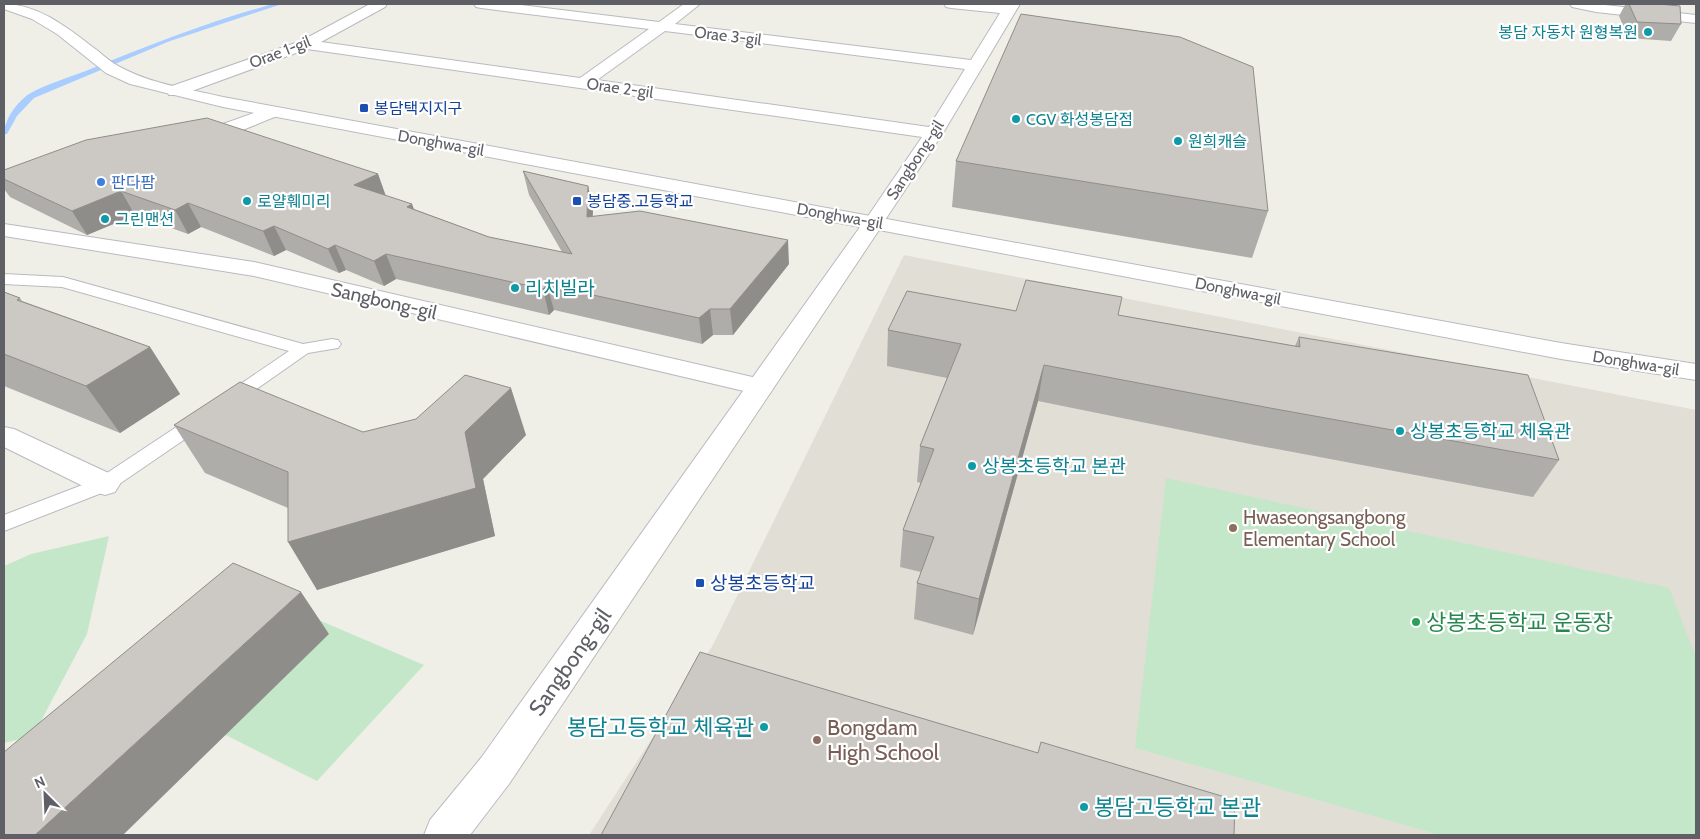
<svg xmlns="http://www.w3.org/2000/svg" width="1700" height="839" font-family="Cabin,'Noto Sans KR',sans-serif">
  <style>
    .education { fill: #e0ded5 }
    .green { fill: #c4e7c9 }
    .lines { fill: none; stroke-linecap: round; stroke-linejoin: round }
    .stream { fill: #a9cdfe; fill-rule: evenodd }
    .service-casing { stroke: #b9bac0; stroke-width: 2 }
    .pedestrian-casing { stroke: #b9bac0; stroke-width: 2 }
    .minor-casing { stroke: #b9bac0; stroke-width: 2 }
    .tertiary-casing { stroke: #b9bac0; stroke-width: 2 }
    .service { fill: #fff; fill-rule: evenodd }
    .pedestrian { fill: #fff; fill-rule: evenodd }
    .minor { fill: #fff; fill-rule: evenodd }
    .tertiary { fill: #fff; fill-rule: evenodd }
    .wall { fill: #afada9 }
    .shaded-wall { fill: #8f8d89 }
    .building { fill: #ccc9c4; stroke: #8f8d89 }
    .culture-dot { fill: #0f9aa8; stroke: #fff; stroke-width: 2 }
    .transit-dot { fill: #1a4fb4; stroke: #fff; stroke-width: 2 }
    .shop-dot { fill: #3f7fe0; stroke: #fff; stroke-width: 2 }
    .education-dot { fill: #8d6e63; stroke: #fff; stroke-width: 2 }
    .leisure-dot { fill: #2e9e5b; stroke: #fff; stroke-width: 2 }
    .labels { text-anchor: middle; dominant-baseline: central; stroke-width: 4.5; stroke-linejoin: round; paint-order: stroke }
    .far-culture-label { font-size: 16px; fill: #0d838f; stroke: #fff; text-anchor: start }
    .far-street-label { font-size: 16px; fill: #5e6066; stroke: #fff }
    .far-transit-label { font-size: 16px; fill: #164399; stroke: #fff; text-anchor: start }
    .far-shop-label { font-size: 16px; fill: #366cbe; stroke: #fff; text-anchor: start }
    .culture-label { font-size: 19px; fill: #0d838f; stroke: #fff; text-anchor: start }
    .street-label { font-size: 19px; fill: #5e6066; stroke: #fff }
    .education-label { font-size: 19px; fill: #785e54; stroke: #fff; text-anchor: start }
    .transit-label { font-size: 19px; fill: #164399; stroke: #fff; text-anchor: start }
    .near-leisure-label { font-size: 22px; fill: #27864d; stroke: #fff; text-anchor: start }
    .near-street-label { font-size: 22px; fill: #5e6066; stroke: #fff }
    .near-culture-label { font-size: 22px; fill: #0d838f; stroke: #fff; text-anchor: end }
    .near-education-label { font-size: 22px; fill: #785e54; stroke: #fff; text-anchor: start }
  </style>
  <rect width="100%" height="100%" fill="#f0efe7"/>
  <!-- education -->
  <polygon class="education" points="904,255 1696,410 1696,835 589,835 713,645"/>
  <!-- green -->
  <g class="green">
    <polygon points="1166,478 1669,588 1696,657 1696,835 1440,835 1135,748"/>
    <polygon points="109,536 87,634 33,736 4,743 4,566 31,554"/>
    <polygon points="293,609 424,665 317,781 182,713"/>
  </g>
  <g class="lines">
    <!-- stream -->
    <path class="stream" d="M273,4H282L170,41L34,98L17,116L7,134H4C4,120 17,102 29,94C46,84 74,76 93,68C152,44 211,21 273,4Z"/>
    <!-- service casing -->
    <g class="service-casing">
      <g id="service">
        <polygon points="4,274 63,277 303,344 332,339 338,340 341,344 338,348 308,353 235,404 229,406 223,404 220,400 223,396 289,351 62,287 4,284"/>
        <polygon points="200,414 207,416 209,420 207,424 112,489 4,531 4,515 98,479 193,416"/>
      </g>
    </g>
    <!-- pedestrian casing -->
    <g class="pedestrian-casing">
      <polygon id="pedestrian" points="4,427 14,429 115,476 120,484 115,492 105,495 95,492 4,447"/>
    </g>
    <!-- minor casing -->
    <g class="minor-casing">
      <g id="minor">
        <path d="M370,4H387L385,7L321,42L580,78L649,29L481,8L476,7L474,4H513L659,22L684,4H700L675,24L971,60L1000,13L951,8L946,7L944,4H1020L943,133L881,226L874,228L867,226L864,222L922,137L307,49L181,95H169L167,91L169,87L301,41ZM665,31L965,69L929,127L597,80Z"/>
        <polygon points="1570,4 1596,4 1696,15 1696,23 1596,12 1572,7"/>
        <path d="M271,107L277,108L280,112L277,116C255,124 213,146 191,141L188,137L191,133L206,130Z"/>
        <polygon points="4,224 254,262 761,379 770,381 774,387 770,393 761,395 254,276 4,236"/>
      </g>
    </g>
    <!-- tertiary casing -->
    <g class="tertiary-casing">
      <path id="tertiary" d="M4,4C40,4 70,30 98,51C105,57 112,63 120,67C151,84 189,89 223,97L1561,343L1696,364V380L1561,359L879,230L509,784L470,835H424L430,820L481,758L860,227L223,107L130,84L106,73L57,34L32,19L4,9Z"/>
    </g>
    <!-- service -->
    <use href="#service" class="service"/>
    <!-- pedestrian -->
    <use href="#pedestrian" class="pedestrian"/>
    <!-- minor -->
    <use href="#minor" class="minor"/>
    <!-- tertiary -->
    <use href="#tertiary" class="tertiary"/>
  </g>
  <!-- wall -->
  <g class="wall">
    <polygon points="1615,4 1674,4 1673,5 1681,24 1671,41 1628,38 1619,16 1625,5"/>
    <polygon points="956,161 1268,211 1252,258 952,207"/>
    <polygon points="4,170 378,174 386,196 412,204 414,209 489,237 562,252 529,195 523,171 588,186 593,209 592,216 789,264 733,335 713,335 702,344 554,310 549,315 396,279 384,286 346,270 339,273 286,250 274,256 201,227 188,234 135,215 87,235 10,197 4,189"/>
    <polygon points="4,292 20,298 22,301 150,347 180,394 120,433 4,386"/>
    <polygon points="1016,311 1118,315 1295,346 1299,337 1559,460 1533,497 1255,445 1038,401 973,635 914,619 917,583 921,572 900,567 903,530 921,483 917,482 920,446 947,378 887,366 888,330"/>
    <polygon points="174,425 363,432 526,435 483,479 495,536 317,590 288,508 205,473"/>
  </g>
  <!-- shaded-wall -->
  <g class="shaded-wall">
    <polygon points="378,174 386,197 354,185"/>
    <polygon points="588,186 593,209 592,241 587,217"/>
    <polygon points="121,191 135,215 87,235 72,211"/>
    <polygon points="188,203 201,227 188,234 175,210"/>
    <polygon points="412,204 420,228 407,207"/>
    <polygon points="274,226 286,250 274,256 263,231"/>
    <polygon points="788,240 789,264 733,335 730,309"/>
    <polygon points="335,245 346,270 339,273 328,249"/>
    <polygon points="386,254 396,279 384,286 374,261"/>
    <polygon points="547,285 554,310 549,315 543,289"/>
    <polygon points="710,309 713,335 702,344 699,318"/>
    <polygon points="150,347 180,394 120,433 86,386"/>
    <polygon points="1044,365 1038,401 973,635 979,599"/>
    <polygon points="511,388 526,435 483,479 495,536 317,590 288,542"/>
    <polygon points="301,592 329,634 123,835 35,835"/>
  </g>
  <!-- building -->
  <g class="building">
    <polygon points="1629,4 1659,4 1680,6 1681,24 1637,22"/>
    <polygon points="1021,14 1180,37 1253,67 1268,211 956,161"/>
    <polygon points="207,118 378,174 354,185 412,204 407,207 489,237 572,254 523,171 588,186 587,217 640,211 788,240 730,309 710,309 699,318 547,285 543,289 386,254 374,261 335,245 328,249 274,226 263,231 188,203 175,210 121,191 72,211 4,179 4,170 86,140"/>
    <polygon points="1026,280 1122,297 1118,315 1300,347 1299,337 1528,375 1559,460 1270,408 1044,365 979,599 917,583 934,537 903,530 934,449 920,446 961,344 888,330 907,291 1016,311"/>
    <polygon points="4,292 20,298 17,300 150,347 86,386 4,354"/>
    <polygon points="465,375 511,388 465,432 476,488 288,542 288,472 174,425 240,382 363,432 416,419"/>
    <polygon points="233,563 301,592 35,835 4,835 4,752"/>
    <polygon points="700,652 1038,753 1041,742 1235,800 1234,835 601,835"/>
  </g>
  <!-- markers -->
  <g class="culture-dot">
    <circle cx="1648" cy="32" r="5"/>
    <circle cx="1016" cy="119" r="5"/>
    <circle cx="1178" cy="141" r="5"/>
    <circle cx="247" cy="201" r="5"/>
    <circle cx="105" cy="219" r="5"/>
    <circle cx="515" cy="288" r="5"/>
    <circle cx="1400" cy="431" r="5"/>
    <circle cx="972" cy="466" r="5"/>
    <circle cx="764" cy="727" r="5"/>
    <circle cx="1084" cy="807" r="5"/>
  </g>
  <g class="transit-dot">
    <rect x="359" y="103" width="10" height="10" rx="2.5"/>
    <rect x="572" y="196" width="10" height="10" rx="2.5"/>
    <rect x="695" y="578" width="10" height="10" rx="2.5"/>
  </g>
  <circle class="shop-dot" cx="101" cy="182" r="5"/>
  <g class="education-dot">
    <circle cx="1233" cy="528" r="5"/>
    <circle cx="817" cy="740" r="5"/>
  </g>
  <circle class="leisure-dot" cx="1416" cy="622" r="5"/>
  <g class="labels">
    <!-- far-culture labels -->
    <g class="far-culture-label">
      <text x="1638" y="32" text-anchor="end">봉담 자동차 원형복원</text>
      <text x="1026" y="119">CGV 화성봉담점</text>
      <text x="1188" y="141">원희캐슬</text>
      <text x="257" y="201">로얄훼미리</text>
      <text x="115" y="219">그린맨션</text>
    </g>
    <!-- far-street labels -->
    <g class="far-street-label">
      <text transform="translate(728 36) rotate(7)">Orae 3-gil</text>
      <text transform="translate(280 52) rotate(-21)">Orae 1-gil</text>
      <text transform="translate(620 88) rotate(8)">Orae 2-gil</text>
      <text transform="translate(441 143) rotate(10)">Donghwa-gil</text>
      <text transform="translate(915 160) rotate(-57)">Sangbong-gil</text>
      <text transform="translate(840 216) rotate(10)">Donghwa-gil</text>
      <text transform="translate(1238 291) rotate(11)">Donghwa-gil</text>
      <text transform="translate(1636 363) rotate(9)">Donghwa-gil</text>
    </g>
    <!-- far-transit labels -->
    <g class="far-transit-label">
      <text x="374" y="108">봉담택지지구</text>
      <text x="587" y="201">봉담중.고등학교</text>
    </g>
    <!-- far-shop labels -->
    <g class="far-shop-label">
      <text x="111" y="182">판다팜</text>
    </g>
    <!-- culture labels -->
    <g class="culture-label">
      <text x="525" y="288">리치빌라</text>
      <text x="1410" y="431">상봉초등학교 체육관</text>
      <text x="982" y="466">상봉초등학교 본관</text>
    </g>
    <!-- street labels -->
    <g class="street-label">
      <text transform="translate(384 301) rotate(13)">Sangbong-gil</text>
    </g>
    <!-- education labels -->
    <g class="education-label">
      <text x="1243" y="517">Hwaseongsangbong<tspan x="1243" dy="22">Elementary School</tspan></text>
    </g>
    <!-- transit labels -->
    <g class="transit-label">
      <text x="710" y="583">상봉초등학교</text>
    </g>
    <!-- near-leisure labels -->
    <g class="near-leisure-label">
      <text x="1426" y="622">상봉초등학교 운동장</text>
    </g>
    <!-- near-street labels -->
    <g class="near-street-label">
      <text transform="translate(570 662) rotate(-55)">Sangbong-gil</text>
    </g>
    <!-- near-culture labels -->
    <g class="near-culture-label">
      <text x="754" y="727">봉담고등학교 체육관</text>
      <text x="1094" y="807" text-anchor="start">봉담고등학교 본관</text>
    </g>
    <!-- near-education labels -->
    <g class="near-education-label">
      <text x="827" y="727">Bongdam<tspan x="827" dy="25">High School</tspan></text>
    </g>
  </g>
  <!-- border -->
  <rect width="1700" height="839" fill="none" stroke="#5e6066" stroke-width="10"/>
  <!-- north arrow -->
  <g transform="translate(45 794) rotate(336)" stroke="#ffffff" stroke-width="4" paint-order="stroke">
  <path d="M0-4L9 19L0 12L-9 19Z" fill="#5e6066"/>
  <text y="-8" font-size="14" font-weight="bold" text-anchor="middle" fill="#5e6066">N</text>
  </g>
</svg>
